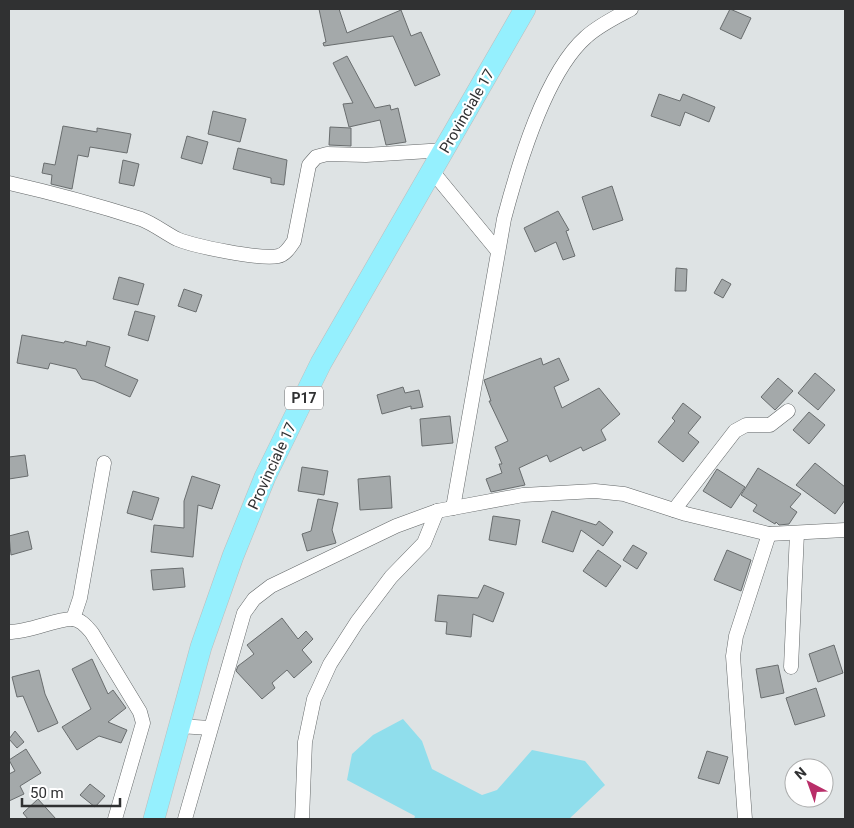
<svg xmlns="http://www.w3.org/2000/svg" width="854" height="828" font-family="Roboto,sans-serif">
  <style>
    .green { fill: #90deec }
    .building { fill: #a4a9aa; stroke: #696d6e }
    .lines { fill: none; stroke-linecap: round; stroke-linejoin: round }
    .street-casing { stroke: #636768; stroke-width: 15 }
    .primary-casing { stroke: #bdbdbd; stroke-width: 22 }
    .street { stroke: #fff; stroke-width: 14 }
    .primary { stroke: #95f0fe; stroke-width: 21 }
    .labels { text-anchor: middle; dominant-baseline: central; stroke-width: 4.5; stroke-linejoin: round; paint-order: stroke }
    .shield { fill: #fff; stroke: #6e6f70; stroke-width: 1 }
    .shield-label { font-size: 14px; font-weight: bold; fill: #303132 }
    .street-label { font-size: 15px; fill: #303132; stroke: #fff }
  </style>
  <rect width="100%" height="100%" fill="#dee3e4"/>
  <!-- green -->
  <polygon class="green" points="403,719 422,741 432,769 482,795 497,790 532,750 585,761 605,785 569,819 414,819 415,816 347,780 352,754 373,735"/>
  <!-- building -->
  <g class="building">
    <polygon points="319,9 339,9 347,33 401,10 411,36 421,32 440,75 415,86 393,36 324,46 323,43 326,42"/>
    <polygon points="730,9 751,18 741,39 720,29"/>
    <polygon points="347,56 375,108 390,105 391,110 398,108 406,142 386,145 380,120 349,127 343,104 353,103 333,63"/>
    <polygon points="659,94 680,101 683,94 715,107 709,122 685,112 680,126 651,116"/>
    <polygon points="213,111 246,119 240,142 208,134"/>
    <polygon points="63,126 97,132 97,128 131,134 127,153 90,147 88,157 78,155 72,189 51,184 52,175 42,173 44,163 55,165"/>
    <polygon points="330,127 351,128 351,146 329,145"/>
    <polygon points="187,136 208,142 202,164 181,158"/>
    <polygon points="238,148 287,160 284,185 271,183 271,178 233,169"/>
    <polygon points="123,160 139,164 134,186 119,183"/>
    <polygon points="612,186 623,220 593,230 582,197"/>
    <polygon points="558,211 569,230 566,231 575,256 563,260 556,242 535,252 524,228"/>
    <polygon points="676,268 687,269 686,291 675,291"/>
    <polygon points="119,277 144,284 138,305 113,299"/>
    <polygon points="722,279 731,284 723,298 714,293"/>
    <polygon points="184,289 202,295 196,312 178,306"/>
    <polygon points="135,311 155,316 148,341 128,335"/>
    <polygon points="22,335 64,343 65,341 86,346 87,341 110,347 105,366 138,380 130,397 94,381 82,379 76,369 50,363 48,369 17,363"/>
    <polygon points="541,358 543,365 559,358 569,380 554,387 562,408 599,388 620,414 601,430 606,440 583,451 581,447 550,462 547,455 519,468 525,485 491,492 486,479 502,473 499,464 502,464 495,447 508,441 489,401 491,401 484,380"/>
    <polygon points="815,373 835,390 818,410 798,393"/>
    <polygon points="778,378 793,391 775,410 761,397"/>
    <polygon points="403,387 405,393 419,390 423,407 411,409 411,406 382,414 377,395"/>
    <polygon points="683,403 701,417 688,433 699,442 683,462 658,442 675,421 672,418"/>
    <polygon points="809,412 825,425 809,444 793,430"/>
    <polygon points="450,416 453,443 422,446 420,419"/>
    <polygon points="25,455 28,476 9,479 9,457"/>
    <polygon points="815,463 845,487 845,500 835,514 796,485"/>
    <polygon points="302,467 328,471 324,495 298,491"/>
    <polygon points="758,468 801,494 790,507 797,512 789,524 779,525 776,522 775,524 753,511 757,505 741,495"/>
    <polygon points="717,469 745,487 731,508 703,491"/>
    <polygon points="192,476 220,485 212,509 198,505 193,557 151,552 154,525 184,528 184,501"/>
    <polygon points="390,476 392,508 360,510 358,479"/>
    <polygon points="133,491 159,498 152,520 127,513"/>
    <polygon points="318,499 338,503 332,530 336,543 307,551 302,534 311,531"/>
    <polygon points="552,511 596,525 599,521 613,532 603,546 581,530 573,552 542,542"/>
    <polygon points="493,516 520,520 516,545 489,540"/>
    <polygon points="28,531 32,549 11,555 9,536"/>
    <polygon points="633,545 647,553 637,569 623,560"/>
    <polygon points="598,550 621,566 606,587 583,571"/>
    <polygon points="727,550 751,560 741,591 714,580"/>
    <polygon points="183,568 185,587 153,590 151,570"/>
    <polygon points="484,585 504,593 493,622 473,614 471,637 446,634 447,622 435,621 438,595 478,598"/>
    <polygon points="282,618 298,639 306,631 313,639 302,650 312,662 294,678 287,670 272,683 275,688 262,699 236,671 238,666 254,654 247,645"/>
    <polygon points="834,645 843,673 818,682 809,654"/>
    <polygon points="92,659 108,694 113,690 126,708 108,722 127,730 121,743 99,736 77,750 62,727 91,709 72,669"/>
    <polygon points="778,665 784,693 761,698 756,669"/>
    <polygon points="39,670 45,694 58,723 38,732 23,696 17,697 12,677"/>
    <polygon points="816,688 825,716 795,725 786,698"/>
    <polygon points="15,731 24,742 17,748 9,739"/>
    <polygon points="26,749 41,773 20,786 24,794 9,801 9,774 15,771 9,760"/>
    <polygon points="707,751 728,757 719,784 698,778"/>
    <polygon points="90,784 105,796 95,807 80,795"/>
    <polygon points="38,799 56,819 28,819 23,813"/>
  </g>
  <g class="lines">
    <!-- street casing -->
    <g class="street-casing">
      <g id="street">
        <polyline points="432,171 497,250"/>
        <path d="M9,183C53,193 97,205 141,219C154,224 165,233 177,239C193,246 261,260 278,256C285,255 290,247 294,241L309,165L316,157L327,154L366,155L445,150"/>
        <path d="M453,508L504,219C518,166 545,73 586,37C599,25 616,17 631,9"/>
        <polyline points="674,510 735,431 746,425 770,425 788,411"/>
        <polyline points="73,619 80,598 104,463"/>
        <path d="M9,632C30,632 55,619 72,619C81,619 87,627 92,633L140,712L143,723L115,819"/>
        <polyline points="791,667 797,533"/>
        <polyline points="179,726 210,728"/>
        <polyline points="185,819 244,613 254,599 271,586 396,526 437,511 523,495 595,491 624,494 686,514 769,534 845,530"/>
        <polyline points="302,819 305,742 314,699 330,664 357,622 391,577 424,543 437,511"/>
        <polyline points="745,819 733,656 736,636 769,534"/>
      </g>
    </g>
    <!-- primary casing -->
    <g class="primary-casing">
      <polyline id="primary" points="154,819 201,647 233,556 265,477 321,363 525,9"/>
    </g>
    <!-- street -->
    <use href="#street" class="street"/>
    <!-- primary -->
    <use href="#primary" class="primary"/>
  </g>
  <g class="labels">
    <!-- shield labels -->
    <rect class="shield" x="285" y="386.5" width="38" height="23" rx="4"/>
    <g class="shield-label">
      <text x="304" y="398">P17</text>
    </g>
    <!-- street labels -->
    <g class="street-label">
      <text transform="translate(467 111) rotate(-60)">Provinciale 17</text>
      <text transform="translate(272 466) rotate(-65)">Provinciale 17</text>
    </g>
  </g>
  <!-- border -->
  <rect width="854" height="828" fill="none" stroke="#303132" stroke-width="20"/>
  <!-- north arrow -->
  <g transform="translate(809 783) rotate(319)"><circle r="24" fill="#ffffff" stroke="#acadad"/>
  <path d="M0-4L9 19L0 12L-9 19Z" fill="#b92e69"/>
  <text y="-8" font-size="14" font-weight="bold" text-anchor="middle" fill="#303132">N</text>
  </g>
  <!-- scale -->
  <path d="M22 798v8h98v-8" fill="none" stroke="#303132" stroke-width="2.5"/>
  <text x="30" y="798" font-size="15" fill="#303132" stroke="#ffffff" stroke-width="4" paint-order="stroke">50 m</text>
</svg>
